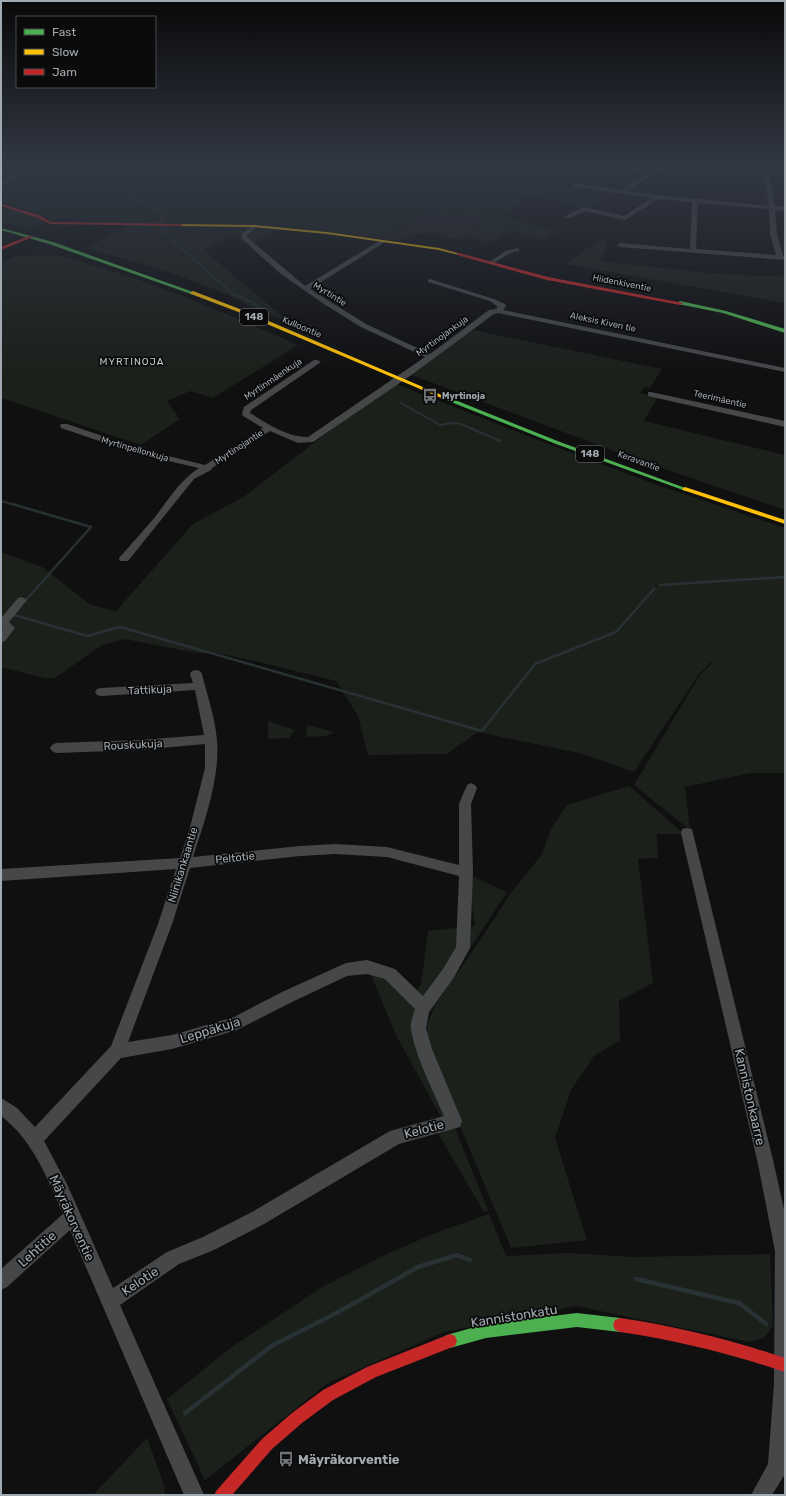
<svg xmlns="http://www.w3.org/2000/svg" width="786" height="1496" font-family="Rubik,sans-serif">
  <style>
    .built { fill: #1d1d1f }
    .green { fill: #1b201b }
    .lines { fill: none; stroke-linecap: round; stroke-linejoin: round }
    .stream-far3 { stroke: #283234; stroke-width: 1.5 }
    .stream-far2 { stroke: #283234; stroke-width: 2 }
    .stream-far1 { stroke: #283234; stroke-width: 2.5 }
    .stream { stroke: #283234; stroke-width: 4.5 }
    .street { fill: #454749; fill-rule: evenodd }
    .fast { fill: #4caf50; fill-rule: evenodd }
    .slow { fill: #ffc107; fill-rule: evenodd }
    .jam { fill: #c62828; fill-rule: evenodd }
    .labels { text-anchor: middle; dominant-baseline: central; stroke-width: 3.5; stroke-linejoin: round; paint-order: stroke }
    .far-street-label { font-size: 9px; fill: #a2aab1; stroke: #0b0b0c }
    .far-poi-label { font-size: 9px; font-weight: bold; fill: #a2aab1; stroke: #0b0b0c; text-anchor: start }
    .shield { fill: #0b0b0c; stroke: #757a80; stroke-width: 1 }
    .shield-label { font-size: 10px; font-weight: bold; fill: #a2aab1 }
    .far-neighbourhood-label { font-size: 10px; letter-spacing: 1px; fill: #c2c8cd; stroke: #0b0b0c }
    .street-label { font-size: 11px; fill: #a2aab1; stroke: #0b0b0c }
    .near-street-label { font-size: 13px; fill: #a2aab1; stroke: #0b0b0c }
    .near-poi-label { font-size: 13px; font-weight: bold; fill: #a2aab1; stroke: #0b0b0c; text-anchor: start }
  </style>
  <rect width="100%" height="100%" fill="#101011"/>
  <!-- built -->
  <polygon class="built" points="433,210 461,215 468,211 473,210 485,217 483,224 458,240 433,233 419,234 400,241 384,239 418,214"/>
  <!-- green -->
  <g class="green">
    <polygon points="1,165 32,165 1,183"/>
    <path d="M38,165H204L198,167L199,175L207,174L233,181L250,173L252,167L245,165H572L551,181L582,188L576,194L602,201L592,207L586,205L582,207L530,194L520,199L521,202L504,216L557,232L543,240L511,231L489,243L463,236L483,224L485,217C475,211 471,209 461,215L433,210L418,214L384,239L284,227L254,243L246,237L234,234L204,250L290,323L262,312L224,293L166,271L86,248L131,225L78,223L77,218L51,219L41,214L1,202V187Z"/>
    <polygon points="714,165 733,165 734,166 720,166 719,188 686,183"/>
    <path d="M1,207L34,216L43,222V225C28,233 17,226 1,222Z"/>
    <polygon points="599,240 608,241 600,261 710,273 760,276 785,275 785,303 565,264"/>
    <path d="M55,255C139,275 220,311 298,345L213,398L190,391L167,401L180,419L141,445L1,398V262L16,256Z"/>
    <polygon points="473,330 662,369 650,388 645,387 640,393 658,397 644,421 785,455 785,510 641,461 409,374"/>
    <polygon points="396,384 543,442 660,486 785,528 785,773 750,773 685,787 690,830 634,785 700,675 712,663 711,662 699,674 634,772 583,754 478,732 447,754 368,755 358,716 336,681 251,660 217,653 196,653 125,639 102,645 55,678 45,678 1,667 1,552 42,567 91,605 116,611 193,524 245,496 389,385"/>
    <polygon points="268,721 295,730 289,738 270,739 268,738"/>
    <polygon points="308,725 334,732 326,736 307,737 306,730"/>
    <polygon points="629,786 684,834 657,834 658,858 638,859 653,983 619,1001 620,1040 594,1056 571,1090 555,1138 587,1240 511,1248 428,1050 427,1025 435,1005 478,943 511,893 542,854 551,829 567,805"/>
    <polygon points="467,874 507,892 475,941 452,973 422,1024 422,1047 488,1210 484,1212 436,1130 446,1126 397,1037 368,968 416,991 421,985 428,931 475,926"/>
    <polygon points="489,1214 506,1256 569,1253 633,1257 770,1254 773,1326 764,1338 750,1342 576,1306 444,1332 328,1383 205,1480 167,1399 229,1349 324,1286 391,1252 438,1232"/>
    <polygon points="147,1438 165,1488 164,1495 93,1495"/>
  </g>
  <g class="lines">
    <!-- stream-far3 -->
    <g class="stream-far3">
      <polyline points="15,180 69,187 116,187 164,215 160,223"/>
      <polyline points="64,186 96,165"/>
      <polyline points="127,194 174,165"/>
      <polyline points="160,226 170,238 233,294 252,302 265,313"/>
    </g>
    <!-- stream-far2 -->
    <g class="stream-far2">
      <polyline points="264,312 267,315 265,316"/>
      <polyline points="401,403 440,425 453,423 461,424 500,441"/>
      <polyline points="1,501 15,505"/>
    </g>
    <!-- stream-far1 -->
    <g class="stream-far1">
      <polyline points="12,504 91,527 25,601"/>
      <polyline points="660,585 785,577"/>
      <polyline points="14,615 87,636 120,627 482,731 535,664 616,632 654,589"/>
    </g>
    <!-- stream -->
    <g class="stream">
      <polyline points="636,1279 739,1303 766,1324"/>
      <polyline points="185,1413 273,1345 342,1310 418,1267 457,1255 470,1260"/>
    </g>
    <!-- street -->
    <g class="street">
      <polygon points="32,165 38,165 1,187 1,183"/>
      <path d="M614,165H622L652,171L663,165H669L627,191L657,195L769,206L765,180L757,165H762L771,180L775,206L785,207V211L775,210L777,234L783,256H785V260L620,247L617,245L620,243L690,249L692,202L658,199L625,220L585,211L569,218H565V216L584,207L624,216L652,198L575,187L572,185L575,183L620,190L648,174ZM698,203L769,209L770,234L776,255L696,249Z"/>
      <path d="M254,224L257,226L247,235V237L305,286L381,240H385V242L310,289L366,324L430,354L489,310L496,309L498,307L490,301L428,282V280L430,279L494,299L505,304L506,306L503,310L785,368V372L498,313L494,314L410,376L313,442L298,443L270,431L212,468L211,470L194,479L128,561H120L119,559L120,557C132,543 144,530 155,517C169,499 180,480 199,468L138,454L61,428L60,426L61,424H67L144,450L205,465L263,428L243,416L242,414L244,407L314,360H317L321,362L251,410L250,413C268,424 287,437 308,437L425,357L361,327L324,304L281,274L241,238L242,234Z"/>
      <polygon points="517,248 519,249 519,251 510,253 493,264 488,263 506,251"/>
      <polygon points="648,392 651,392 785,421 785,427 648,396"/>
      <polygon points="22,597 27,600 9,622 15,628 5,641 1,642 1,631 3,629 1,627 1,618 18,598"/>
      <path d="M196,670L200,671L202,674C207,695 215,717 217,740C220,778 205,820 193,857L300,846L335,844L387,847L459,865V804L467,785L471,783L475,785L477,788L471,804L473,872L470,948L453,979L429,1012L426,1028L432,1049L462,1121L460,1127L399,1144L264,1224L214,1250L179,1264L120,1305L204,1495H184L70,1230L7,1287L1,1290V1269L63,1214C48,1179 32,1139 1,1116V1098L17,1108L35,1127L111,1046L158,924L176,869L1,881V869L180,858L189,831L205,768V744L140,750L56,753L52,751L50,748L52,745L56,743L140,740L204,735L195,690L101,696L97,695L95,692L97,689L101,688L193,683L190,674L192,671ZM335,854L387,857L459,876L456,947L443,969L423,996L395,969L367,960L346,963L282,992L234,1017L172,1035L128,1042L172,924L190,868L300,856ZM367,974L385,979L415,1009C413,1015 410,1023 411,1029C415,1056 433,1090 444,1116L390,1131L252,1212L203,1237L167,1252L113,1288L67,1184L44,1141L121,1058L172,1049L237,1030L292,1002L347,976Z"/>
      <polygon points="687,828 692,829 693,833 774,1164 785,1214 785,1474 772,1495 751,1495 768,1464 774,1384 775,1251 758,1164 681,833 682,829"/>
    </g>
    <!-- fast -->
    <g class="fast">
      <polygon points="1,228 53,242 196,293 191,294 49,244 1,230"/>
      <polygon points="680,301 726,311 785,329 785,333 723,313 678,304 677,303"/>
      <polygon points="446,398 450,398 560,442 688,489 685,491 683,490 556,444 446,400"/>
      <polygon points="577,1313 620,1318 625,1320 627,1325 625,1330 620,1332 577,1327 486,1338 450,1348 445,1346 443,1341 445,1336 450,1334 486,1324"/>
    </g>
    <!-- slow -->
    <g class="slow">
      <polygon points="179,224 254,225 327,232 439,248 461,254 459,255 439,250 327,234 254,227 181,226"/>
      <polygon points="193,291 245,311 451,399 446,400 241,313 191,294 190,293"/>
      <polygon points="685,487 785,520 785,524 683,490 682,489"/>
    </g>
    <!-- jam -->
    <g class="jam">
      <polygon points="1,204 39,215 51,222 181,224 183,225 181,226 50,224 35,217 1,206"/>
      <polygon points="29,236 33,237 1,250 1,247"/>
      <polygon points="459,253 548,277 683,303 680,305 547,280 457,255 457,253"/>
      <path d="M620,1318C676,1326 731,1340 785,1358V1372C731,1354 676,1340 620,1332L615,1330L613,1325L615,1320Z"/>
      <polygon points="450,1334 455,1336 457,1341 455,1346 376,1377 333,1400 302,1423 272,1449 232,1495 214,1495 217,1490 262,1439 292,1413 323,1390 367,1367"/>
    </g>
  </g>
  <!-- sky -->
  <linearGradient id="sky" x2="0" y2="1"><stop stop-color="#090909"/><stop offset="0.44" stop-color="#313743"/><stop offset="1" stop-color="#313743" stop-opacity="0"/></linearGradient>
  <rect width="786" height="374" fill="url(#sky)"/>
  <!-- icons -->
  <defs>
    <g id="bus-bare" transform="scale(1.2)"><path d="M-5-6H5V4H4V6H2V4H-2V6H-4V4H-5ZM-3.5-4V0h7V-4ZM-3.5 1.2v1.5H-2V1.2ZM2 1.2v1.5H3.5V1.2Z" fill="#6f7479" stroke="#0b0b0c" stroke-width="2.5" paint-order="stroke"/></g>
  </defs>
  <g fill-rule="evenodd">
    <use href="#bus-bare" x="430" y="396"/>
    <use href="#bus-bare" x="286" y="1459"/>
  </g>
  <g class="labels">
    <!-- far-street labels -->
    <g class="far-street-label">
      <text transform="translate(622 283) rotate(11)">Hiidenkiventie</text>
      <text transform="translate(330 294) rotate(32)">Myrtintie</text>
      <text transform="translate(603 322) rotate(12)">Aleksis Kiven tie</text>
      <text transform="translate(302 327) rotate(23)">Kulloontie</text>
      <text transform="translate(442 336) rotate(-36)">Myrtinojankuja</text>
      <text transform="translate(273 379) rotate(-34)">Myrtinmäenkuja</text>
      <text transform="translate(720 399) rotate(13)">Teerimäentie</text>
      <text transform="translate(239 447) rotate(-33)">Myrtinojantie</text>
      <text transform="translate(135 449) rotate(16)">Myrtinpellonkuja</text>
      <text transform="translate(639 461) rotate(20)">Keravantie</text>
    </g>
    <!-- far-poi labels -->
    <g class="far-poi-label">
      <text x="442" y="396">Myrtinoja</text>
    </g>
    <!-- shield labels -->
    <g class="shield">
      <rect x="240" y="309" width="28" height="16" rx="3"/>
      <rect x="576" y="446" width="28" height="16" rx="3"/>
    </g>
    <g class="shield-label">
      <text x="254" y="317">148</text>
      <text x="590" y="454">148</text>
    </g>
    <!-- far-neighbourhood labels -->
    <g class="far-neighbourhood-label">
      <text x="132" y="362">MYRTINOJA</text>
    </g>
    <!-- street labels -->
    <g class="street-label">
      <text transform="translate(150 690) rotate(-3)">Tattikuja</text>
      <text transform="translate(133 745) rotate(-3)">Rouskukuja</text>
      <text transform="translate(235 858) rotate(-6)">Peltotie</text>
      <text transform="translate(183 865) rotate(-73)">Niinikankaantie</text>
    </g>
    <!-- near-street labels -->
    <g class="near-street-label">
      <text transform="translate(210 1030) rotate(-17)">Leppäkuja</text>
      <text transform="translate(750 1097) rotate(77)">Kannistonkaarre</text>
      <text transform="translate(424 1129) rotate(-15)">Kelotie</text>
      <text transform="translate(72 1218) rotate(66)">Mäyräkorventie</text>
      <text transform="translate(37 1249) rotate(-42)">Lehtitie</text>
      <text transform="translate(140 1281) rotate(-34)">Kelotie</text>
      <text transform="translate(514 1316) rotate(-9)">Kannistonkatu</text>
    </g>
    <!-- near-poi labels -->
    <g class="near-poi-label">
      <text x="298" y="1459">Mäyräkorventie</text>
    </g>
  </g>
  <!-- border -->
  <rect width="786" height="1496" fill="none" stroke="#a2aab1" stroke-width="4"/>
  <!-- legend -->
  <rect x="16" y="16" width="140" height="72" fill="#0b0b0c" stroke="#474b4e"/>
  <rect x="24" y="29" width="20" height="6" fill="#4caf50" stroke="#474b4e"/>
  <text x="52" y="36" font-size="12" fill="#a2aab1">Fast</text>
  <rect x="24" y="49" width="20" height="6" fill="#ffc107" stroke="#474b4e"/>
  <text x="52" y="56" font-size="12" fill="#a2aab1">Slow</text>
  <rect x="24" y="69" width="20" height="6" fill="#c62828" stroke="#474b4e"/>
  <text x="52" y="76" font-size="12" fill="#a2aab1">Jam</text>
</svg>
